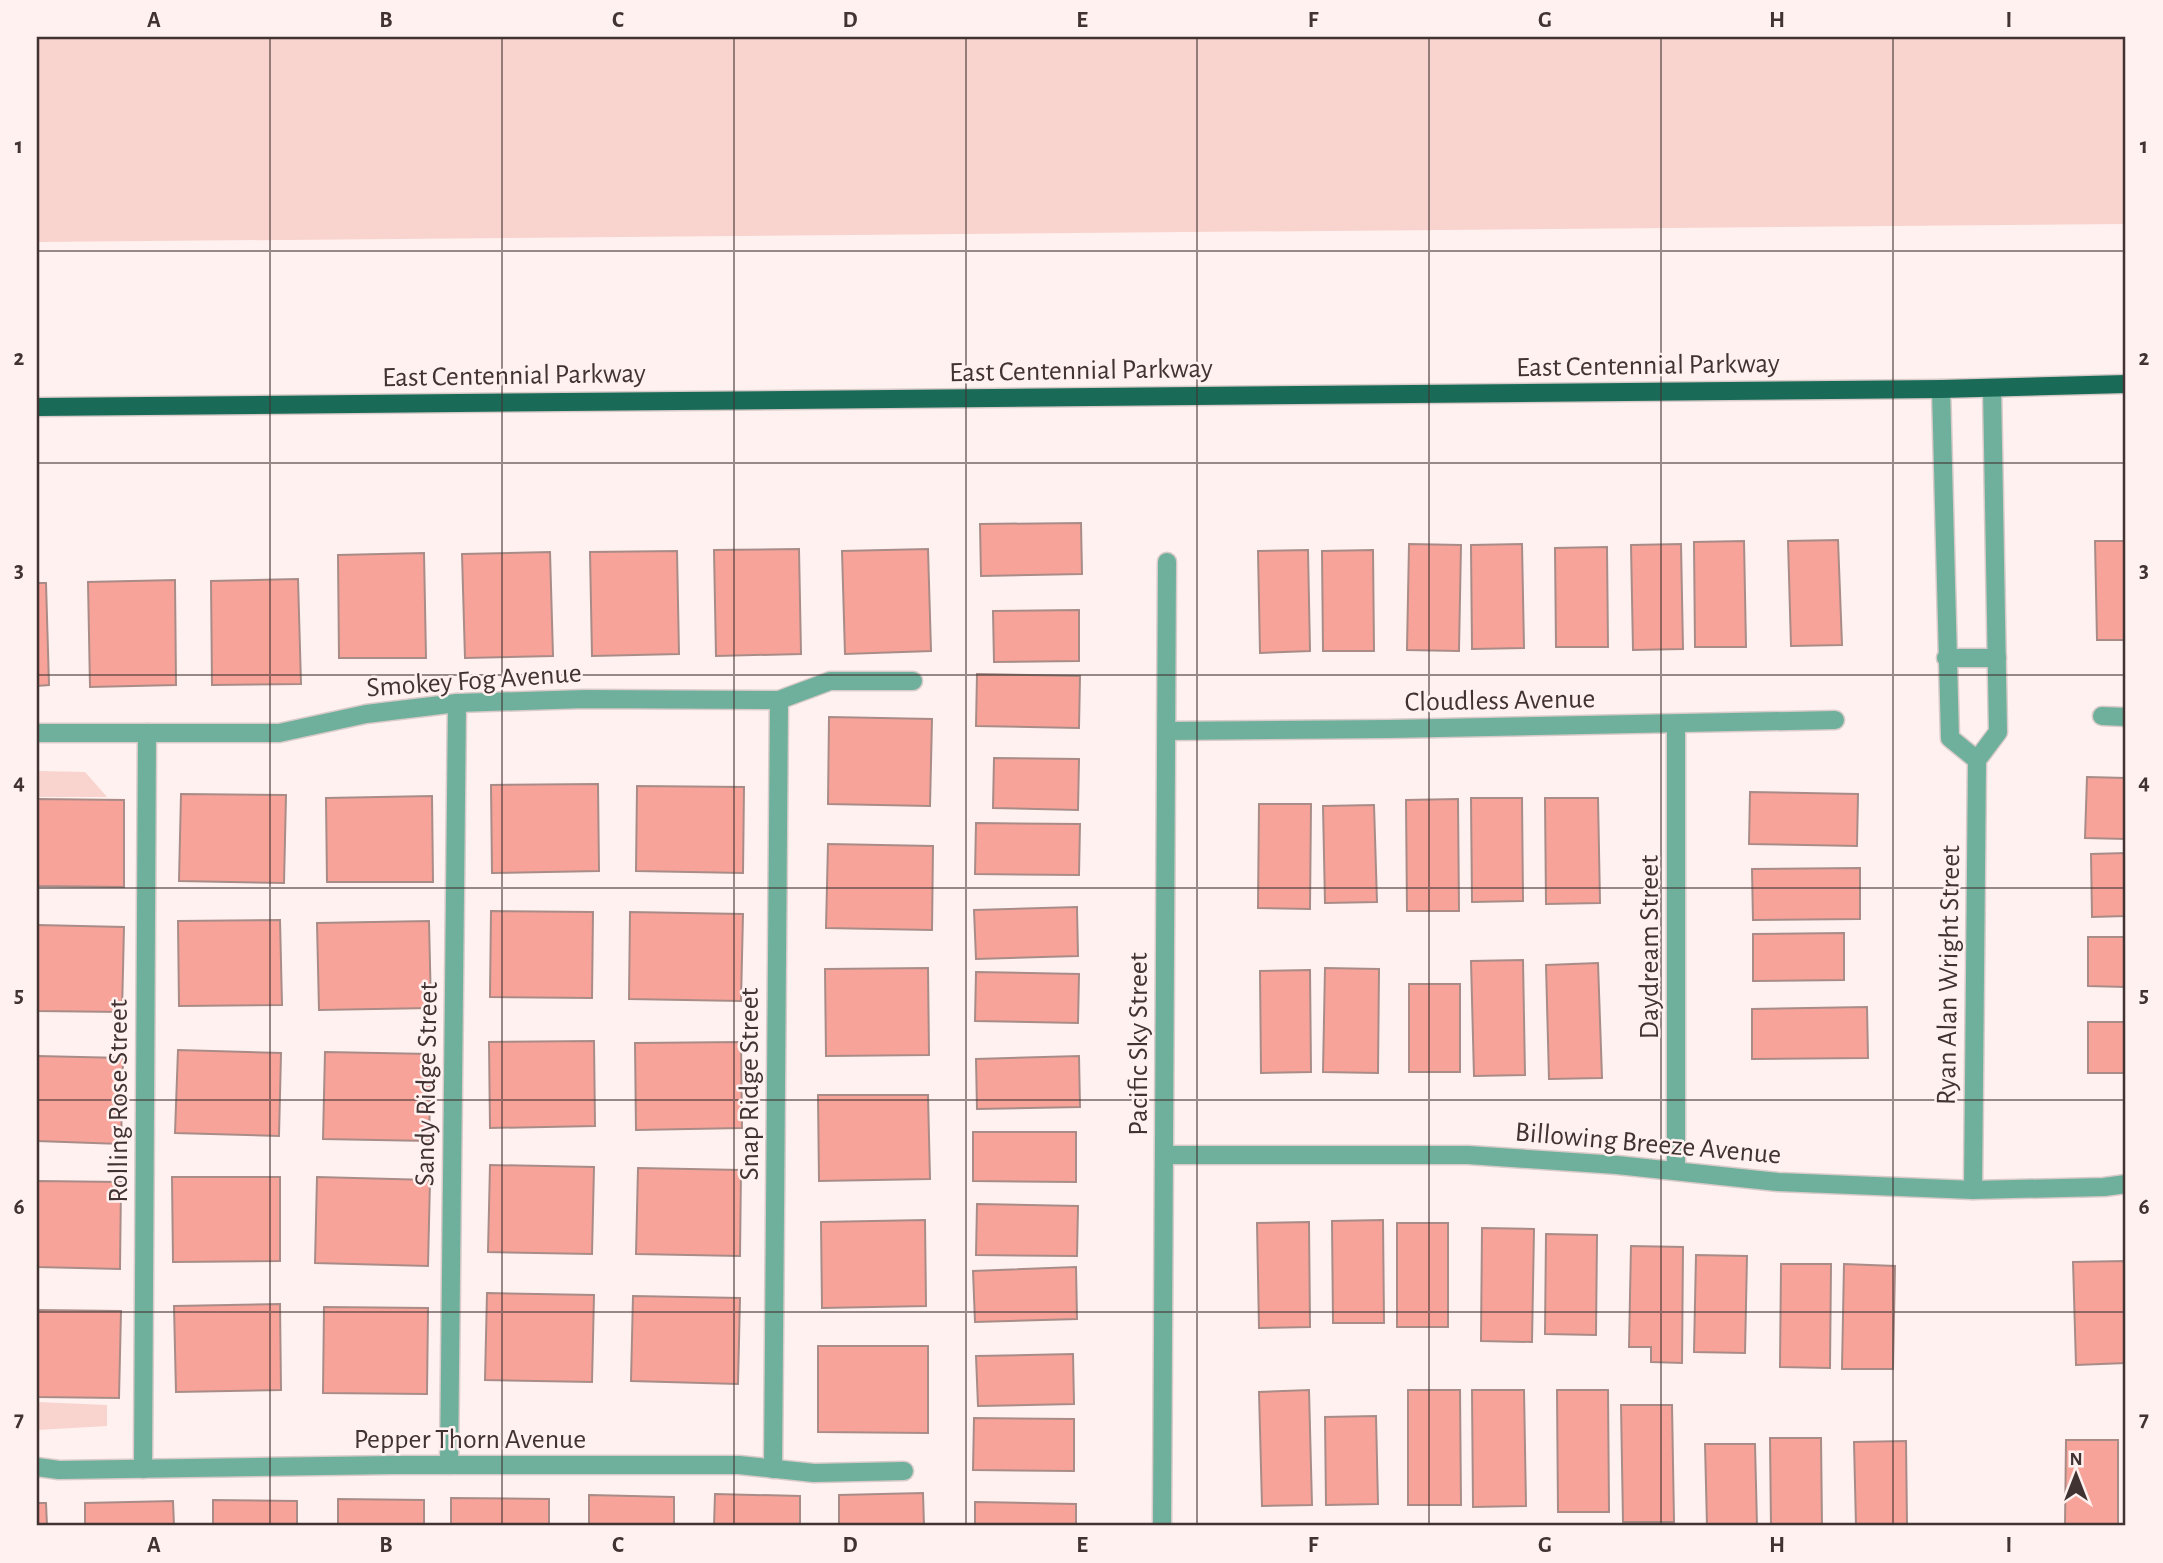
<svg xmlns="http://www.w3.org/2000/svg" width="2163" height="1563" font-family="'Alegreya Sans',sans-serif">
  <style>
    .green { fill: #f9d3cd }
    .building { fill: #f8a399; stroke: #a98c87; stroke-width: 2 }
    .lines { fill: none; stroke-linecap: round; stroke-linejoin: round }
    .minor-casing { stroke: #d9cbc9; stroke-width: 21 }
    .major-casing { stroke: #d9cbc9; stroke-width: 21 }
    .minor { stroke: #6fb09c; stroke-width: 18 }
    .major { stroke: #196b57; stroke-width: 18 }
    .grid { fill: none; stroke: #403332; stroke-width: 2; stroke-opacity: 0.55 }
    .labels { text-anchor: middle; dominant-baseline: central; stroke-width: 5; stroke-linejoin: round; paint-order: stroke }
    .street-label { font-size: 28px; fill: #403332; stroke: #fff1ef }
    .neatline { fill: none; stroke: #403332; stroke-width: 2.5 }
    .grid-label { font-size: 23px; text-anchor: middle; font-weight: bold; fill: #403332 }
  </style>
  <rect width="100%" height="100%" fill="#fff1ef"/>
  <!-- green -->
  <g class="green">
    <polygon points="37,37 2126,37 2126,224 37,242"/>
    <polygon points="37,771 85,772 107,797 37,797"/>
    <polygon points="37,1402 107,1405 107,1426 37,1430"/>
  </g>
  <!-- building -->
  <g class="building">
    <polygon points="1081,523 1082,574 981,576 980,524"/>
    <polygon points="1838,540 1842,645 1791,646 1788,541"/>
    <polygon points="1744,541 1746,647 1695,647 1694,542"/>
    <polygon points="2095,541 2126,541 2126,640 2097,640"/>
    <polygon points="1409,544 1461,545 1459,651 1407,650"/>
    <polygon points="1522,544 1524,648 1472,649 1471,545"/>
    <polygon points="1681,544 1683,649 1633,650 1631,545"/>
    <polygon points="1607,547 1608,647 1556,647 1555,548"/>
    <polygon points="799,549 801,654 716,656 714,550"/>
    <polygon points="928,549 931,651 845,654 842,551"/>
    <polygon points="1308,550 1310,651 1260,653 1258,551"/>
    <polygon points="1373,550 1374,651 1323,651 1322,551"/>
    <polygon points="677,551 679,654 592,656 590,552"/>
    <polygon points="550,552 553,656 465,658 462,554"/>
    <polygon points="424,553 426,658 339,658 338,555"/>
    <polygon points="298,579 301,684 212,685 211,581"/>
    <polygon points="175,580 176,685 90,687 88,582"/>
    <polygon points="37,583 46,583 49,685 37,686"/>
    <polygon points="1079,610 1079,661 994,662 993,611"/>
    <polygon points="977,674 1080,676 1079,728 976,726"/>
    <polygon points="829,717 932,719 930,806 828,804"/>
    <polygon points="994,758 1079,759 1078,810 993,808"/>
    <polygon points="2087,777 2126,778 2126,839 2085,838"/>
    <polygon points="598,784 599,871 492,873 491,785"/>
    <polygon points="637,786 744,787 743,873 636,871"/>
    <polygon points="1750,792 1858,794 1857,846 1749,844"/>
    <polygon points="181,794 286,795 284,883 179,881"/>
    <polygon points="432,796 433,882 327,882 326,798"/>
    <polygon points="1471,798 1522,798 1523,901 1472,902"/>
    <polygon points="1545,798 1598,798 1600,903 1546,904"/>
    <polygon points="37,799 124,800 124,887 37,886"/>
    <polygon points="1458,799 1459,911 1407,911 1406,800"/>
    <polygon points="1259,804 1311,804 1310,909 1258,908"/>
    <polygon points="1374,805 1377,902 1325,903 1323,806"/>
    <polygon points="976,823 1080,824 1079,875 975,874"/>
    <polygon points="828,844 933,846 932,930 826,928"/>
    <polygon points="2126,853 2126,916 2092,917 2091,854"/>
    <polygon points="1860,868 1860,919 1753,920 1752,869"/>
    <polygon points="1077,907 1078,956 976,959 974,910"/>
    <polygon points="491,911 593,912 592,998 490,997"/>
    <polygon points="630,912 743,914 741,1001 629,999"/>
    <polygon points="280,920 282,1005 179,1006 178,921"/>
    <polygon points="429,921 431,1008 319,1010 317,923"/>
    <polygon points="37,925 124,927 122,1012 37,1011"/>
    <polygon points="1844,933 1844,980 1753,981 1753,934"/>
    <polygon points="2088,937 2126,937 2126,987 2088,986"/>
    <polygon points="1523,960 1525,1075 1474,1076 1471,961"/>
    <polygon points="1598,963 1602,1078 1549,1079 1546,965"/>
    <polygon points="928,968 929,1055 826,1056 825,969"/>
    <polygon points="1325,968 1379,969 1378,1073 1323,1072"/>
    <polygon points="1310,970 1311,1072 1261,1073 1260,971"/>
    <polygon points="976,972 1079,974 1078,1023 975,1021"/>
    <rect x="1409" y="984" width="51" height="88"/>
    <polygon points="1867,1007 1868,1058 1752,1059 1752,1009"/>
    <rect x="2088" y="1022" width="38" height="51"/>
    <polygon points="594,1041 595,1126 490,1128 489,1042"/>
    <polygon points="741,1042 742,1128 636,1130 635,1043"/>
    <polygon points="178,1050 281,1053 279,1136 175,1133"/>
    <polygon points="325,1052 431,1054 429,1141 323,1139"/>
    <polygon points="37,1056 123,1058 121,1144 37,1141"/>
    <polygon points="1079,1056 1080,1107 977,1109 976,1059"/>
    <polygon points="818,1095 928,1095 930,1179 819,1181"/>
    <polygon points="973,1132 1076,1132 1076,1182 973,1181"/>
    <polygon points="490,1165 594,1167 592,1254 488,1252"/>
    <polygon points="638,1168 741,1170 740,1256 636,1254"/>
    <polygon points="172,1177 280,1177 280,1261 173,1262"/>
    <polygon points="317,1177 430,1180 428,1266 315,1263"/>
    <polygon points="37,1181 121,1182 120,1269 37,1267"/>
    <polygon points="977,1204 1078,1206 1077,1256 976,1255"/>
    <polygon points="925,1220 926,1306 822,1308 821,1222"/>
    <polygon points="1383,1220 1384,1323 1333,1323 1332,1221"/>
    <polygon points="1309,1222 1310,1327 1259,1328 1257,1223"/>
    <rect x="1397" y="1223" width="51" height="104"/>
    <polygon points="1482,1228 1534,1229 1532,1342 1481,1341"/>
    <polygon points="1546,1234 1597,1235 1596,1335 1545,1334"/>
    <polygon points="1631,1246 1683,1247 1682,1363 1651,1362 1651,1347 1629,1347"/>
    <polygon points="1696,1255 1747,1256 1745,1353 1694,1352"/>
    <polygon points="2125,1261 2126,1363 2076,1365 2073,1262"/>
    <polygon points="1781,1264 1831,1264 1830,1368 1780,1367"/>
    <polygon points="1844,1264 1895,1266 1893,1369 1842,1369"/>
    <polygon points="1076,1267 1077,1319 975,1322 973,1271"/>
    <polygon points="487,1293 594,1295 592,1382 485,1380"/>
    <polygon points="633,1296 740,1298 738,1384 631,1381"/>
    <polygon points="280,1304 281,1390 176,1392 174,1306"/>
    <polygon points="324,1307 428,1308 427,1394 323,1393"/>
    <polygon points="37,1310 121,1311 119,1398 37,1397"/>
    <polygon points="818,1346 928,1346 928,1433 818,1432"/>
    <polygon points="1073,1354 1074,1404 978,1406 976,1356"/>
    <polygon points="1309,1390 1312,1505 1262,1506 1259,1392"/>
    <polygon points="1408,1390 1460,1390 1461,1505 1408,1505"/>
    <polygon points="1472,1390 1524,1390 1526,1506 1473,1507"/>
    <polygon points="1557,1390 1608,1390 1609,1512 1558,1512"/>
    <polygon points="1621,1405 1672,1405 1674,1522 1623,1522"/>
    <polygon points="1376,1416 1378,1504 1326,1505 1325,1417"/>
    <polygon points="974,1418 1074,1419 1074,1471 973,1470"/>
    <polygon points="1770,1438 1821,1438 1822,1526 1771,1526"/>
    <polygon points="2066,1440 2118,1440 2118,1526 2065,1526"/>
    <polygon points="1906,1441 1907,1526 1856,1526 1854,1442"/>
    <polygon points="1705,1444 1755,1444 1757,1526 1707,1526"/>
    <polygon points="923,1493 924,1526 839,1526 839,1495"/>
    <polygon points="715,1494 800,1496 800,1526 714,1526"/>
    <polygon points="589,1495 674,1497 674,1526 589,1526"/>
    <polygon points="451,1498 549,1499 549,1526 451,1526"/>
    <polygon points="338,1499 424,1500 424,1526 338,1526"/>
    <polygon points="213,1500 297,1501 297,1526 213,1526"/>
    <polygon points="173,1501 174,1526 85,1526 85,1503"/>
    <polygon points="975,1502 1076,1504 1076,1526 975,1526"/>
    <polygon points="37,1503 46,1503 47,1526 37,1526"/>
  </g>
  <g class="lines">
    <!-- minor casing -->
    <g class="minor-casing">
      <g id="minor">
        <polyline points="1941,389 1950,738 1977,760"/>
        <polyline points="1946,658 1997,658"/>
        <polyline points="2102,716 2126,717"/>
        <polyline points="1167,731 1389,729 1835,720"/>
        <polyline points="37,733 279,733 366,714 457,703 585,699 779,700 830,681 913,681"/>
        <polyline points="1165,1155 1468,1155 1617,1165 1778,1182 1973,1190 2104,1187 2126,1184"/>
        <polyline points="1676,1171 1676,724"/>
        <polyline points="1973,1190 1977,760 1998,732 1992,388"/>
        <polyline points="449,1465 457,703"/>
        <polyline points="37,1467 59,1470 394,1465 739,1465 814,1473 904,1471"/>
        <polyline points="143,1469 147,733"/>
        <polyline points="773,1469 779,700"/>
        <polyline points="1162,1526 1167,562"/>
      </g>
    </g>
    <!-- major casing -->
    <g class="major-casing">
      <polyline id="major" points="37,407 1941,389 2126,384"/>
    </g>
    <!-- minor -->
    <use href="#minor" class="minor"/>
    <!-- major -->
    <use href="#major" class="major"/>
  </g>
  <!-- grid -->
  <path class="grid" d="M270,37V1526M502,37V1526M734,37V1526M966,37V1526M1197,37V1526M1429,37V1526M1661,37V1526M1893,37V1526M37,251H2126M37,463H2126M37,675H2126M37,888H2126M37,1100H2126M37,1312H2126"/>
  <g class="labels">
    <!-- street labels -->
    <g class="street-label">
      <text transform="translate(1648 366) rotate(-1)">East Centennial Parkway</text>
      <text transform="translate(1081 371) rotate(-1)">East Centennial Parkway</text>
      <text transform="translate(514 376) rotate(-1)">East Centennial Parkway</text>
      <text transform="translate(474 681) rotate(-4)">Smokey Fog Avenue</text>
      <text transform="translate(1500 701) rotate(-1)">Cloudless Avenue</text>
      <text transform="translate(1650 947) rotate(-90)">Daydream Street</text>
      <text transform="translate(1949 975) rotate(-89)">Ryan Alan Wright Street</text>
      <text transform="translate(1139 1044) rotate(-90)">Pacific Sky Street</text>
      <text transform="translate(427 1084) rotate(-89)">Sandy Ridge Street</text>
      <text transform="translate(750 1084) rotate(-90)">Snap Ridge Street</text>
      <text transform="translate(119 1101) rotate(-90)">Rolling Rose Street</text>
      <text transform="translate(1648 1144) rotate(5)">Billowing Breeze Avenue</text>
      <text x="470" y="1440">Pepper Thorn Avenue</text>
    </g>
  </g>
  <!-- border -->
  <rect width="2163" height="1563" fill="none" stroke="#fff1ef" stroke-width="77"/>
  <!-- north arrow -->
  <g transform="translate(2076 1475)" stroke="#fff1ef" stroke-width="5" paint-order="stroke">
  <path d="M0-5L12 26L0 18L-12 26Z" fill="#403332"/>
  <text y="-10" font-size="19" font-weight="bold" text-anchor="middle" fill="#403332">N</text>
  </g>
  <rect x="38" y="38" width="2086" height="1486" class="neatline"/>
  <g class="grid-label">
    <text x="154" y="27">A</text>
    <text x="386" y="27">B</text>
    <text x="618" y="27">C</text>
    <text x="850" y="27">D</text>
    <text x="1082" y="27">E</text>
    <text x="1313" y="27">F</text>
    <text x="1545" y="27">G</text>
    <text x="1777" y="27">H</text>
    <text x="2009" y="27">I</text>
    <text x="19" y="153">1</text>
    <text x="2144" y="153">1</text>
    <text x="19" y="365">2</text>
    <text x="2144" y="365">2</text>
    <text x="19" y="577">3</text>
    <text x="2144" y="577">3</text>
    <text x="19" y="789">4</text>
    <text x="2144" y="789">4</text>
    <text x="19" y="1002">5</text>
    <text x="2144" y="1002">5</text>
    <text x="19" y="1214">6</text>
    <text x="2144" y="1214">6</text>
    <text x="19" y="1426">7</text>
    <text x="2144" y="1426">7</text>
    <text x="154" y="1552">A</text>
    <text x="386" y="1552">B</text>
    <text x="618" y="1552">C</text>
    <text x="850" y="1552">D</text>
    <text x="1082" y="1552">E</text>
    <text x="1313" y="1552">F</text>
    <text x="1545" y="1552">G</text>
    <text x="1777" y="1552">H</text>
    <text x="2009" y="1552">I</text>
  </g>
</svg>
